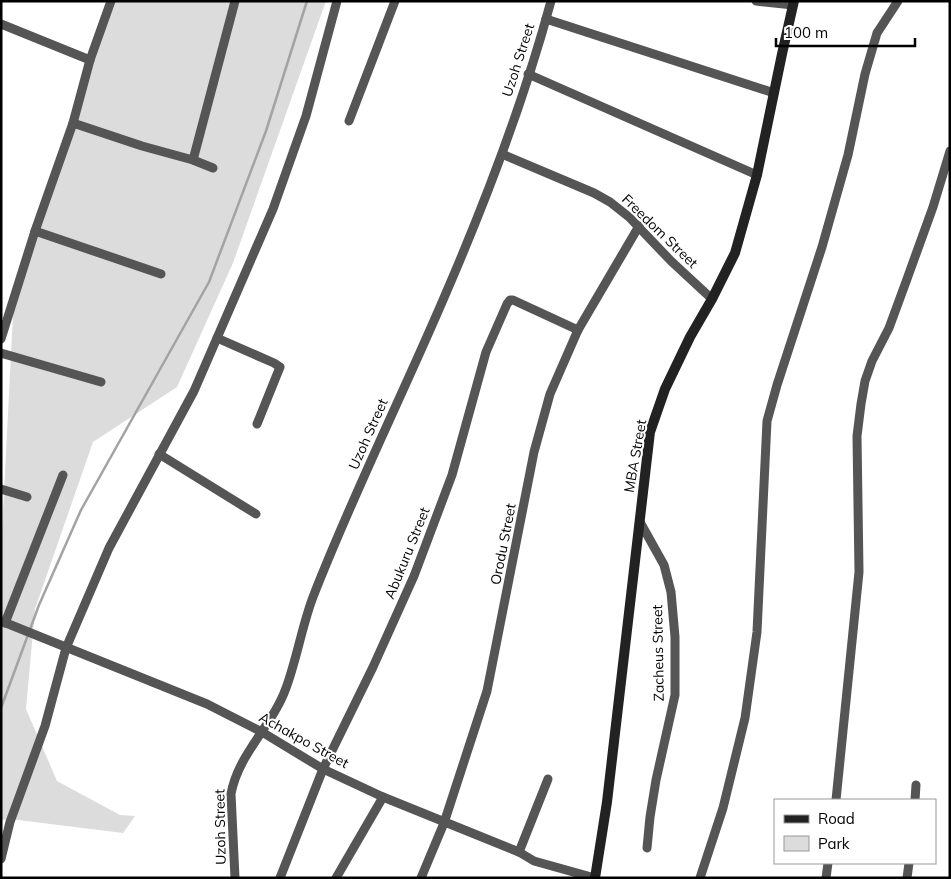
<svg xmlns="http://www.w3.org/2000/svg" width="951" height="879" font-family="Mulish,sans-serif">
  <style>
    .green { fill: #dcdcdc }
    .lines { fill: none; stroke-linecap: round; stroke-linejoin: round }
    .stream { stroke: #a3a3a3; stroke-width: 2.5 }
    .street { stroke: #555; stroke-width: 9 }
    .secondary { stroke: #222; stroke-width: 10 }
    .labels { text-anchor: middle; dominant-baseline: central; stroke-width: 4; stroke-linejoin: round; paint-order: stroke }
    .street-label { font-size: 14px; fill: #000; stroke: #fff }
  </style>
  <rect width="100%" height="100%" fill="#fff"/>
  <!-- green -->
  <polygon class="green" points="110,1 326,1 233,263 177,387 93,442 35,609 26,709 57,781 120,815 135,816 123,833 10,819 1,820 1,552 13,314"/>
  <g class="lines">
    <!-- stream -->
    <polyline class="stream" points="1,708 39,605 81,510 209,282 266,131 307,1"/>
    <!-- street -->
    <g class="street">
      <polyline points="756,1 793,5"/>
      <polyline points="546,19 774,93"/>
      <polyline points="1,24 90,60"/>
      <polyline points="528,74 757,175"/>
      <polyline points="349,121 395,1"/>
      <polyline points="73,123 142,146 193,160 213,168"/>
      <polyline points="502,154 594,193 610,202 629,217 671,261 712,299"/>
      <polyline points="193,160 235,1"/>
      <polyline points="35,231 161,274"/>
      <polyline points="217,338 274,363 280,367 257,424"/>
      <polyline points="1,339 35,231 73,123 90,60 111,1"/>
      <polyline points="1,353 101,382"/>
      <polyline points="159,454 256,514"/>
      <polyline points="1,489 27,497"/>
      <polyline points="640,522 664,565 671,592 675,637 675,695 656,780 650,817 647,848"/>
      <polyline points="1,621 207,704 262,732 323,769 383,797 519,852 534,861 595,878"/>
      <polyline points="5,623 63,475"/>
      <polyline points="836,800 859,572 857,436 861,404 865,381 872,361 889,328 907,279 933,207 950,151"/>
      <polyline points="915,800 916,785"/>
      <polyline points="519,852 548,779"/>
      <polyline points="1,859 10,822 45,726 66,648 109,548 194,391 273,209 306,116 337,1"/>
      <path d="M235,878L231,794C238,754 273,725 286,688C297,658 302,626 313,597C353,494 403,394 446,293C487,198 524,101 551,1"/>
      <polyline points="280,878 323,769 373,667 414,576 452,475 486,352 507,304 510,300 513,300 578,330"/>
      <polyline points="336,878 383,797"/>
      <polyline points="421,878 444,823 487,691 534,452 550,394 578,330 639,226"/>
      <polyline points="700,878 723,808 745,718 757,632 767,421 777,385 822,247 848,155 865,74 877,33 898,1"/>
      <polyline points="826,878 828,863"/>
      <polyline points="907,878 909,863"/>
    </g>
    <!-- secondary -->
    <polyline class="secondary" points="595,878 607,802 650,432 665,389 690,337 712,299 735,253 757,175 782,54 794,1"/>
  </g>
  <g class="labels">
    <!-- street labels -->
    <g class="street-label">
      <text transform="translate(518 60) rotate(-72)">Uzoh Street</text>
      <text transform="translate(660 231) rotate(44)">Freedom Street</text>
      <text transform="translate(368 434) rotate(-66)">Uzoh Street</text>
      <text transform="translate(635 456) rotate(-80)">MBA Street</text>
      <text transform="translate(503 544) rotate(-79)">Orodu Street</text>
      <text transform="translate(407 553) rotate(-68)">Abukuru Street</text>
      <text transform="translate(658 653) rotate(-91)">Zacheus Street</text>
      <text transform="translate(304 740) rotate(29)">Achakpo Street</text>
      <text transform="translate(220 827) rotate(-91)">Uzoh Street</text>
    </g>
  </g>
  <!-- border -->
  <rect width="951" height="879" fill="none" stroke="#000000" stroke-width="5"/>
  <!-- legend -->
  <rect x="774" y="799" width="162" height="65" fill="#ffffff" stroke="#999999"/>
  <rect x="784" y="815" width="25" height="8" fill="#222222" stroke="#999999"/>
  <text x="818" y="824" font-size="15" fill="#000000">Road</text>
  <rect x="784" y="836" width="25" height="15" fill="#dcdcdc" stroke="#999999"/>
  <text x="818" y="849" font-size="15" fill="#000000">Park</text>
  <!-- scale -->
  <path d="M776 38v8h139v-8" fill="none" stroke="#000000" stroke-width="2.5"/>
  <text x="784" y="38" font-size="15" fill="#000000" stroke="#ffffff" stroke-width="4" paint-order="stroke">100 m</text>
</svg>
